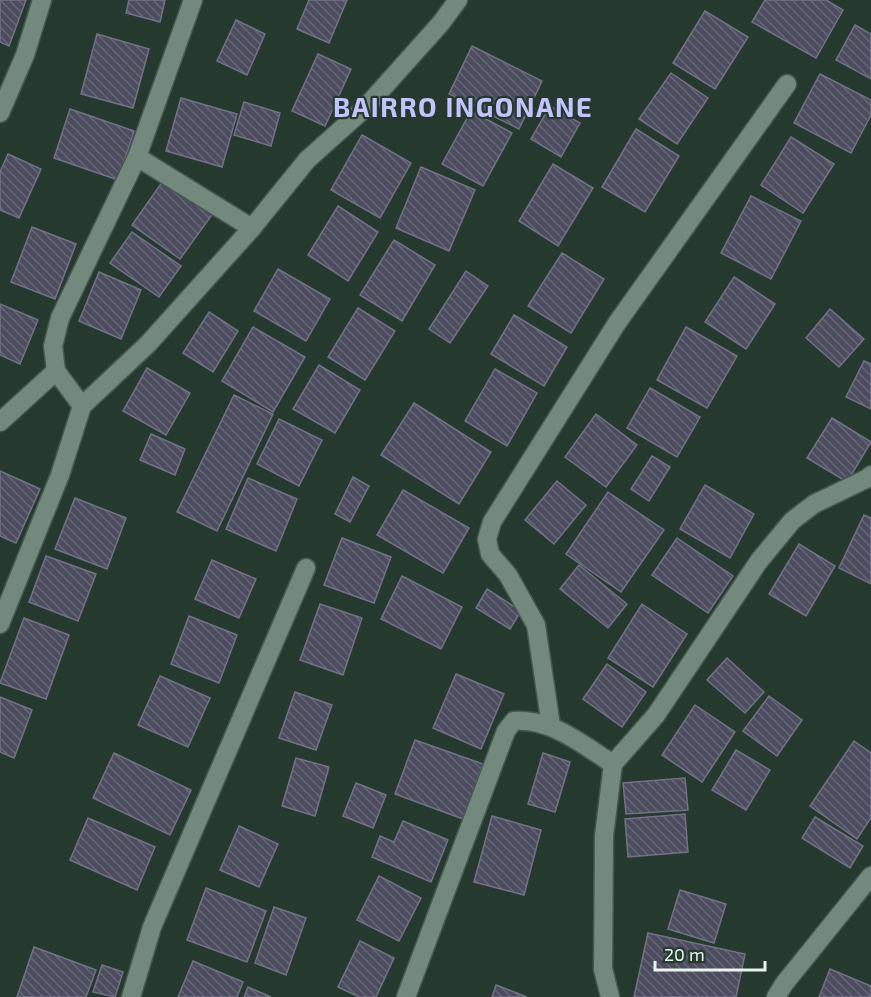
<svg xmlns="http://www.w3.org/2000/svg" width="871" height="997" font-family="'Exo 2',sans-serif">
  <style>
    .building { fill: url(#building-back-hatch); stroke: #727286; stroke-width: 1.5 }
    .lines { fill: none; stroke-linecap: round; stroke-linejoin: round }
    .minor-casing { stroke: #46574f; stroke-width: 21 }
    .minor { stroke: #73897d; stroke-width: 18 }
    .labels { text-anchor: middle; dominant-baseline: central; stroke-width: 4.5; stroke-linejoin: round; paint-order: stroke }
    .district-label { font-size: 27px; font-weight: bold; letter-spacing: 1.5px; fill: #c3c4fd; stroke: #25392f }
  </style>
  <defs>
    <pattern id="building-back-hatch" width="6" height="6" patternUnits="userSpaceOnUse" patternTransform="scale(1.5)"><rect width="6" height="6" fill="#4c4c5f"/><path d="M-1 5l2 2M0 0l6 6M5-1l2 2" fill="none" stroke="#666676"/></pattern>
  </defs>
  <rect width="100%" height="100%" fill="#25392f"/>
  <!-- building -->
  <g class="building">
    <polygon points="0,0 26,0 9,46 0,42"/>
    <polygon points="129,0 165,0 160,22 126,13"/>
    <polygon points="309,0 347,0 329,43 297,29"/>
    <polygon points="765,0 826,0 843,10 816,58 752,22"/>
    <polygon points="705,11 748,37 715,89 673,63"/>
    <polygon points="236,20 265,34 247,75 217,61"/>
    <polygon points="855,25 871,34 871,79 836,60"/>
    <polygon points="97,34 149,49 133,108 81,94"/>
    <polygon points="472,46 542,81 519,129 449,94"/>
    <polygon points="318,54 351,69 325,126 292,111"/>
    <polygon points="671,73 708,98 677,144 639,119"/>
    <polygon points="820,74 871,100 871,115 851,153 794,123"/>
    <polygon points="181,98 237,114 222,167 166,151"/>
    <polygon points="244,102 280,113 271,146 234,135"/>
    <polygon points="550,106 580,123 561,157 531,139"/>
    <polygon points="70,109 134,131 118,180 54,158"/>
    <polygon points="471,111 512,133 483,186 442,164"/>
    <polygon points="636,129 679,156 645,212 602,187"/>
    <polygon points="362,135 411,163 380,218 331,190"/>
    <polygon points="791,137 834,164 803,213 761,185"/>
    <polygon points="8,154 41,169 19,218 0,210 0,172"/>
    <polygon points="553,164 593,188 558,246 519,221"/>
    <polygon points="421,167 475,190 449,251 396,228"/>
    <polygon points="165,178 214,212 180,259 132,225"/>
    <polygon points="751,196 801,221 771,279 721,253"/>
    <polygon points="338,206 378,232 348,281 308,255"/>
    <polygon points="32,227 76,244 55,299 11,282"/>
    <polygon points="132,232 181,266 159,297 110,263"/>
    <polygon points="394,240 435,265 402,321 360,295"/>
    <polygon points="562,253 604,279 571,333 528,306"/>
    <polygon points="278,269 330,299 306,341 254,311"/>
    <polygon points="466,271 488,286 450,343 429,329"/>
    <polygon points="99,272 141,290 121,339 79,321"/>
    <polygon points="734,277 775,304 746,349 705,322"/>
    <polygon points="0,304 38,320 20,364 0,355"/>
    <polygon points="358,308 395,331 365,380 328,357"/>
    <polygon points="830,309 864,339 839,367 806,338"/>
    <polygon points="209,312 238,331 213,372 183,353"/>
    <polygon points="514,315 567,347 544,386 491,354"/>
    <polygon points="253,327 305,357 273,412 222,381"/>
    <polygon points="686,327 737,356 707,408 657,380"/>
    <polygon points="864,361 871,364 871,409 846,397"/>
    <polygon points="319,365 360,390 335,433 293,409"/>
    <polygon points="147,368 190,393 166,435 123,411"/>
    <polygon points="495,369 537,393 507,446 465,421"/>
    <polygon points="650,388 700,417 677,457 627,428"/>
    <polygon points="234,395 273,414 217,531 177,512"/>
    <polygon points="414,403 491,452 459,504 381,455"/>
    <polygon points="596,414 637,445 606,487 565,457"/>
    <polygon points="832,418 871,442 847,482 807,458"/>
    <polygon points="279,419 322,440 299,486 257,464"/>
    <polygon points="151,434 185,449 175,475 140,460"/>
    <polygon points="652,456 670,467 649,501 631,489"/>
    <polygon points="0,471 40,489 16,543 0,536"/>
    <polygon points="353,477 369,486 350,522 335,514"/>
    <polygon points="248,478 297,499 276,551 226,529"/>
    <polygon points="557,481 586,505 554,544 525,520"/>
    <polygon points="705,485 754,514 730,558 680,529"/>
    <polygon points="403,490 469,528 443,573 377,535"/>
    <polygon points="608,492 664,530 621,592 566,554"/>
    <polygon points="75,498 126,518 107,569 55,549"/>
    <polygon points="864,515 871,518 871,584 839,568"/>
    <polygon points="342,538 391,557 374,603 324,585"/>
    <polygon points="677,538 733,576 708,613 652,575"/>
    <polygon points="799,544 835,566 806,616 769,594"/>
    <polygon points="46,556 96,574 78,621 29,602"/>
    <polygon points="212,560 256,579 239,618 195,599"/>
    <polygon points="579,565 627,604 608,628 560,589"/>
    <polygon points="402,576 462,607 441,649 381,619"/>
    <polygon points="487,589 521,611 510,629 476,608"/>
    <polygon points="320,604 362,618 343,675 300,660"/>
    <polygon points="642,604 687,634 653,687 608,658"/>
    <polygon points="189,616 237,635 219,683 171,664"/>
    <polygon points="24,618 69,635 46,699 0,683"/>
    <polygon points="727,658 764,692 745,713 707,680"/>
    <polygon points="607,664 646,692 622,727 583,699"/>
    <polygon points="456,674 504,694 481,749 433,728"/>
    <polygon points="160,676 210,698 188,747 138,725"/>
    <polygon points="295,692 332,705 316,750 279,738"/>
    <polygon points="769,696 802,720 777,756 743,731"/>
    <polygon points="0,697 32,710 14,758 0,752"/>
    <polygon points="695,705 735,732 702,782 662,755"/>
    <polygon points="415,740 483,764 463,819 395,794"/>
    <polygon points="854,741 871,753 871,818 857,839 810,806"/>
    <polygon points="736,750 770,770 746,810 712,790"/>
    <polygon points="114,753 191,790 170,835 93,798"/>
    <polygon points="543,753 570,762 555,812 528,804"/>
    <polygon points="296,758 329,767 315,816 282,806"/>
    <polygon points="685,778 688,810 626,814 623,783"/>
    <polygon points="356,783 386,795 373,828 343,816"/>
    <polygon points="685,814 688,852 628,857 625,819"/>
    <polygon points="492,816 541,830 524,895 474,882"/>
    <polygon points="815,817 863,846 850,868 802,838"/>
    <polygon points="88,818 155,847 137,890 70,860"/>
    <polygon points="403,821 448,840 431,882 372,857 380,836 394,842"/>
    <polygon points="239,826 278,844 259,887 220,870"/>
    <polygon points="379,876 421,898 399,941 357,920"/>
    <polygon points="206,888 266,911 247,962 187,940"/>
    <polygon points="680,890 726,904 714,943 668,929"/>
    <polygon points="274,907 306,918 286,975 255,963"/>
    <polygon points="648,933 745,954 736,997 634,997"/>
    <polygon points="360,941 394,958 376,997 359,997 338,987"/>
    <polygon points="34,947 96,970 86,997 17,997"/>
    <polygon points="193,961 243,982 237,997 178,997"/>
    <polygon points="102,965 123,972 115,997 93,992"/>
    <polygon points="830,969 871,986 871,997 819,997"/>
    <polygon points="496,985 527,997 492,997"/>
    <polygon points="248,987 271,997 244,997"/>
  </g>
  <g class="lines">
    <!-- minor casing -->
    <g class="minor-casing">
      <g id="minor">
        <polyline points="0,113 25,55 42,0"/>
        <polyline points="137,157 252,228"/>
        <polyline points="82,406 148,344 252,228 307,160 365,108 441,23 458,0"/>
        <polyline points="0,422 56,371"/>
        <polyline points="0,624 60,475 82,406 56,371 53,346 60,318 137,157 193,0"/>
        <polyline points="551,726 536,625 508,575 490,554 487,539 492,522 617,323 787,84"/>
        <polyline points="131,997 152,927 306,568"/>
        <path d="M406,997L506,731L514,721C551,718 583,745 613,764"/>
        <polyline points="610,997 603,969 604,836 613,764 656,715 759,561 792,521 814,504 868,478 871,475"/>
        <polyline points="776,997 784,984 871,876"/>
      </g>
    </g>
    <!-- minor -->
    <use href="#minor" class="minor"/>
  </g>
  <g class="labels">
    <!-- district labels -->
    <g class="district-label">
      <text x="463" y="106">BAIRRO INGONANE</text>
    </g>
  </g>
  <!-- scale -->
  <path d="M655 961v9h110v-9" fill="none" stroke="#e8f4ee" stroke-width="3"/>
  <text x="664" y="961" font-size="18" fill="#e8f4ee" stroke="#25392f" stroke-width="4.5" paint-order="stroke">20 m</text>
</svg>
